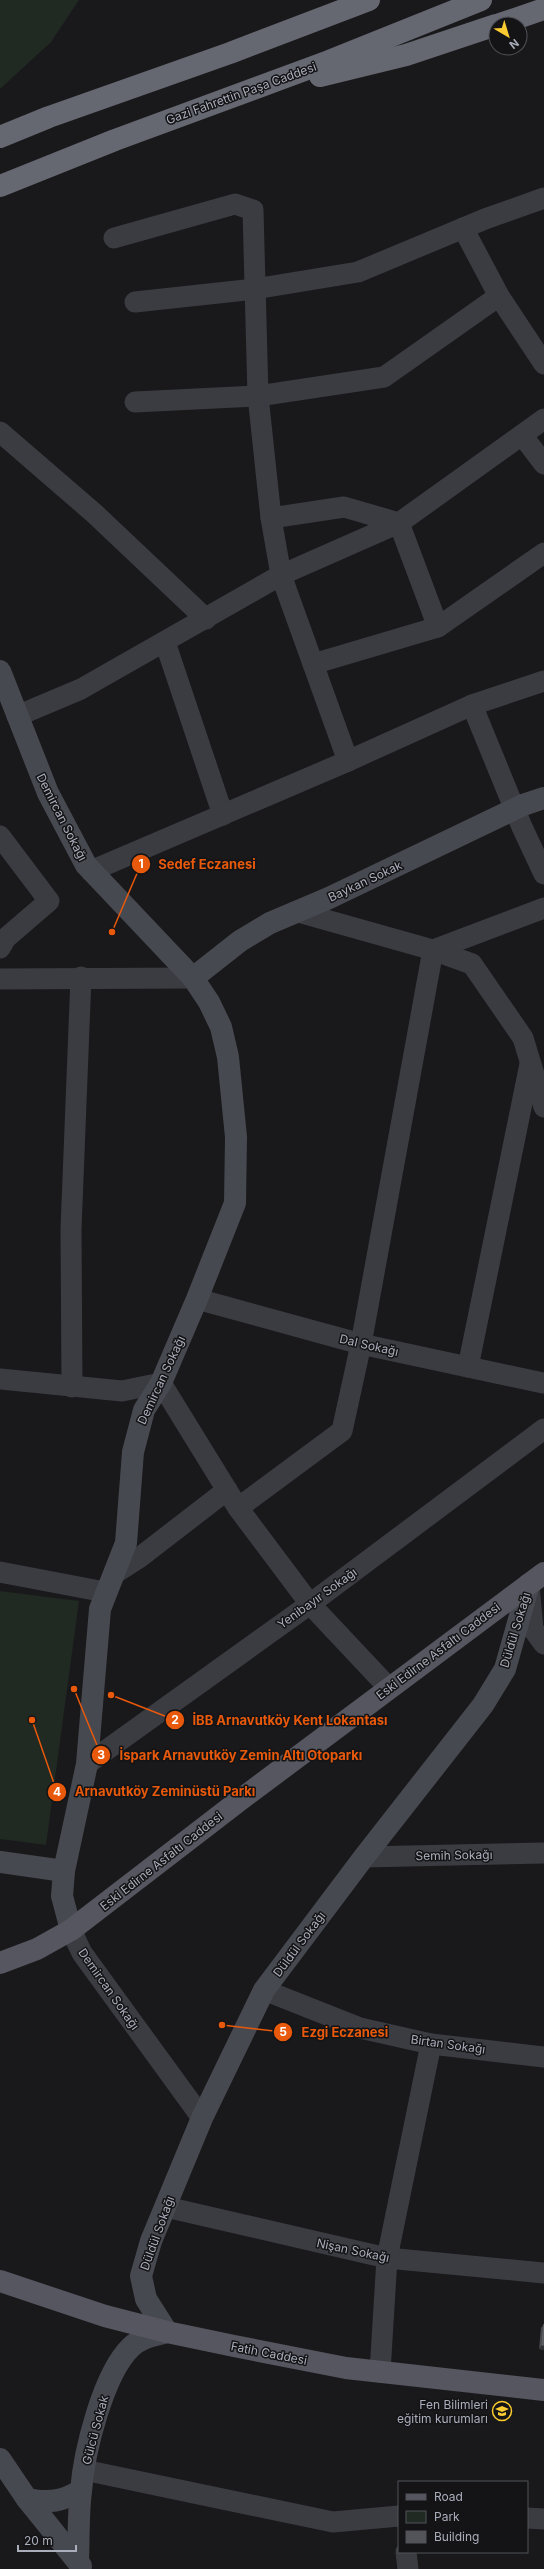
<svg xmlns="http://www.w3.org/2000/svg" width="544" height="2569" font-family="Inter,sans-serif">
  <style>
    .green { fill: #202922 }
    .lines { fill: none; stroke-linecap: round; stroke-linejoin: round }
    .street { stroke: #3b3c42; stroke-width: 21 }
    .secondary { stroke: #474950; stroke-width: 22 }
    .primary { stroke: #55565f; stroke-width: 22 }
    .highway { stroke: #656771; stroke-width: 22 }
    .wall { fill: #47494d }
    .shaded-wall { fill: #303134 }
    .building { fill: #525459; stroke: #606268 }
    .labels { text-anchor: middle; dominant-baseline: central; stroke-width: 3; stroke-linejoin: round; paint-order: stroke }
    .street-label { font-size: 12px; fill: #aaaebb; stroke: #141416 }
    .poi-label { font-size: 12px; fill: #aaaebb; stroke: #141416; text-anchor: end }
    .leader { fill: none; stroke: #e8590c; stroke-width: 1.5 }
    .callout-dot { fill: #e8590c; stroke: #141416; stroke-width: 1.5 }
    .mark-label { font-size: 12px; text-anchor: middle; font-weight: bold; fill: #fff }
    .callout-label { font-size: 13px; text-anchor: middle; font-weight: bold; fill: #e8590c; stroke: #141416; stroke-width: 3; stroke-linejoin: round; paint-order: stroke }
  </style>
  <rect width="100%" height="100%" fill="#19191b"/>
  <!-- green -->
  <g class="green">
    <polygon points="0,0 79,0 51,42 0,89"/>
    <polygon points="0,1591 79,1601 46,1845 0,1839"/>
  </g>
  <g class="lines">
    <!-- street -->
    <g class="street">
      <polyline points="463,228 499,296 544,364"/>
      <polyline points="114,238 235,204 253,210 258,396 271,518 281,575 348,761"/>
      <polyline points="135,302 255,289 358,272 485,219 544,198"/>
      <polyline points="135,402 258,396 384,377 499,296"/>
      <polyline points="0,432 95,514 206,619"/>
      <polyline points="522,435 544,464"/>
      <polyline points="271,518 344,507 399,523 438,627"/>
      <polyline points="165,642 223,815"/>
      <polyline points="313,664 438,627 544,553"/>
      <polyline points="472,705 522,827 544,874"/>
      <polyline points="17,716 81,689 281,575 399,523 544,419"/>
      <polyline points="0,836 49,901 6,938 0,948"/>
      <polyline points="91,871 348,761 472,705 544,681"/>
      <polyline points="298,912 433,950 472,964 523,1038 544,1107"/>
      <polyline points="0,979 193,978"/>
      <polyline points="197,1299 361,1344 543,1383"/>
      <polyline points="468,1367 530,1064"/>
      <polyline points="0,1379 122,1391 161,1383 238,1508 310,1604 389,1688"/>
      <polyline points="72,1387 71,1229 81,977"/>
      <polyline points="238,1508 342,1431 361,1344 433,950 544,908"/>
      <polyline points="0,1572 105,1592"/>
      <polyline points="114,1574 139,1558 227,1490"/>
      <polyline points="529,1586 533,1629 544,1644"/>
      <polyline points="87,1764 310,1604 544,1429"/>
      <polyline points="364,1857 544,1853"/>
      <polyline points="71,1930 82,1953 202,2118"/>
      <polyline points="264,1990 360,2028 431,2044 544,2057"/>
      <polyline points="166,2207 387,2258 544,2273"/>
      <polyline points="380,2372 387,2258 431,2044"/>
      <polyline points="84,2470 333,2522 399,2516"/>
      <polyline points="527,2518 544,2519"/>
      <polyline points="406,2552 408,2569"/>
    </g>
    <!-- secondary -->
    <g class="secondary">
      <polyline points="0,671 48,793 86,865 193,978 209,1002 221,1027 228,1057 236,1137 235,1203 197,1299 161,1383 144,1410 133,1452 126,1543 100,1609 87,1764 64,1871 62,1896 71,1930"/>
      <polyline points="193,978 240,941 270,923 329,898 523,805 544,798"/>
      <polyline points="0,1862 64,1871"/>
      <polyline points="0,2459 27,2499 81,2566"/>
      <path d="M27,2499C49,2503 62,2502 81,2490"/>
      <path d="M78,2560C79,2537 78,2514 81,2491C84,2452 103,2374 131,2347C141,2337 155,2336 167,2332L146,2299L141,2276L151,2241L202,2118L264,1990L364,1857L483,1705L505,1669L529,1584"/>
    </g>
    <!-- primary -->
    <g class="primary">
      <polyline points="0,1963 37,1949 71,1930 240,1800 544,1573"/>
      <polyline points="0,2281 105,2316 167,2332 234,2346 346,2368 544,2390"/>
    </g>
    <!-- highway -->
    <g class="highway">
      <polyline points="500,24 544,9"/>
      <polyline points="320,76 406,55 496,25"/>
      <polyline points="0,137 49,117 230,53 369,0"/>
      <polyline points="0,186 115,140 329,61 481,0"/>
    </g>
  </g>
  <!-- wall -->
  <polygon class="wall" points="544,2324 544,2350 539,2349 541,2328"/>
  <!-- shaded-wall -->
  <polygon class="shaded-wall" points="542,2345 544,2345 544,2350 539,2349"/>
  <!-- building -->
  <polygon class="building" points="544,2324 544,2345 542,2345"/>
  <!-- icons -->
  <defs>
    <g id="school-ring" transform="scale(1)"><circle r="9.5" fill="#141416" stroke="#fbcc31" stroke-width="1.5"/><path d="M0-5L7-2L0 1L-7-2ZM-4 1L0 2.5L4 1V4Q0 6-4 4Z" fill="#fbcc31"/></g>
  </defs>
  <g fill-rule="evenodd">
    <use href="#school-ring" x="502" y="2411"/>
  </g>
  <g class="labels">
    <!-- street labels -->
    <g class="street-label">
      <text transform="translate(241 93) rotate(-20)">Gazi Fahrettin Paşa Caddesi</text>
      <text transform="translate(62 817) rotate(63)">Demircan Sokağı</text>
      <text transform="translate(365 881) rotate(-25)">Baykan Sokak</text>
      <text transform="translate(369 1345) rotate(13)">Dal Sokağı</text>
      <text transform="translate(161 1380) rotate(-65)">Demircan Sokağı</text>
      <text transform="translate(317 1598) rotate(-36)">Yenibayır Sokağı</text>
      <text transform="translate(515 1630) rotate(-73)">Düldül Sokağı</text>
      <text transform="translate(438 1651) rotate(-37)">Eski Edirne Asfaltı Caddesi</text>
      <text transform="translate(454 1855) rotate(-1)">Semih Sokağı</text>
      <text transform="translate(161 1861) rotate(-38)">Eski Edirne Asfaltı Caddesi</text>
      <text transform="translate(299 1944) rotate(-53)">Düldül Sokağı</text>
      <text transform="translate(109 1989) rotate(55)">Demircan Sokağı</text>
      <text transform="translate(448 2044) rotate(8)">Birtan Sokağı</text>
      <text transform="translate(157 2233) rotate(-70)">Düldül Sokağı</text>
      <text transform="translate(353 2250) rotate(12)">Nişan Sokağı</text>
      <text transform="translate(269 2353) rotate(11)">Fatih Caddesi</text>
      <text transform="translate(95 2430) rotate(-75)">Gülcü Sokak</text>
    </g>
    <!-- poi labels -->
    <g class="poi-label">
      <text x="488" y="2404">Fen Bilimleri<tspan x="488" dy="14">eğitim kurumları</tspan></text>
    </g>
  </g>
  <!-- callouts -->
  <path class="leader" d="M112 932L141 864M111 1695L175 1720M74 1689L101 1755M32 1720L57 1792M222 2025L283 2032"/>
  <g class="callout-dot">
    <circle cx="112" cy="932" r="4"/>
    <circle cx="111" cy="1695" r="4"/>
    <circle cx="74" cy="1689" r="4"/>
    <circle cx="32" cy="1720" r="4"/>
    <circle cx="222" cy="2025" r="4"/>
    <circle cx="141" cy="864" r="10"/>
    <circle cx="175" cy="1720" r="10"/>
    <circle cx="101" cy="1755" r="10"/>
    <circle cx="57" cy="1792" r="10"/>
    <circle cx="283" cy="2032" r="10"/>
  </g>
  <g class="mark-label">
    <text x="141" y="868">1</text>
    <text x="175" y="1724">2</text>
    <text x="101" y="1759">3</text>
    <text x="57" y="1796">4</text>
    <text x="283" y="2036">5</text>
  </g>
  <g class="callout-label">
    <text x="207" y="869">Sedef Eczanesi</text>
    <text x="290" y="1725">İBB Arnavutköy Kent Lokantası</text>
    <text x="241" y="1760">İspark Arnavutköy Zemin Altı Otoparkı</text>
    <text x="165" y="1796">Arnavutköy Zeminüstü Parkı</text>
    <text x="345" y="2037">Ezgi Eczanesi</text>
  </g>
  <!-- legend -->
  <rect x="398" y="2481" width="130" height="72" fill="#141416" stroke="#505258"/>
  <rect x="406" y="2494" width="20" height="6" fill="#55565f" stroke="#505258"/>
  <text x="434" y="2501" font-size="12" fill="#aaaebb">Road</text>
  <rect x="406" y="2511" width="20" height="12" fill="#202922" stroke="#505258"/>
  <text x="434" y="2521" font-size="12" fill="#aaaebb">Park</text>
  <rect x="406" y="2531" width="20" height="12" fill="#525459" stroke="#505258"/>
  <text x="434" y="2541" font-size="12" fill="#aaaebb">Building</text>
  <!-- north arrow -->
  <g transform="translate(508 36) rotate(142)"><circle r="19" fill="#141416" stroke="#505258"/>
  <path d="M0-3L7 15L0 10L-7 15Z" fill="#fbcc31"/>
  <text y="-6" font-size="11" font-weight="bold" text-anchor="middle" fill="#aaaebb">N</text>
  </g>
  <!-- scale -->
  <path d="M18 2545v6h58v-6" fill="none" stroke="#aaaebb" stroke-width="2"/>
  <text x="24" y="2545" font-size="12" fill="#aaaebb" stroke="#141416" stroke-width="3" paint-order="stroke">20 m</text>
</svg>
